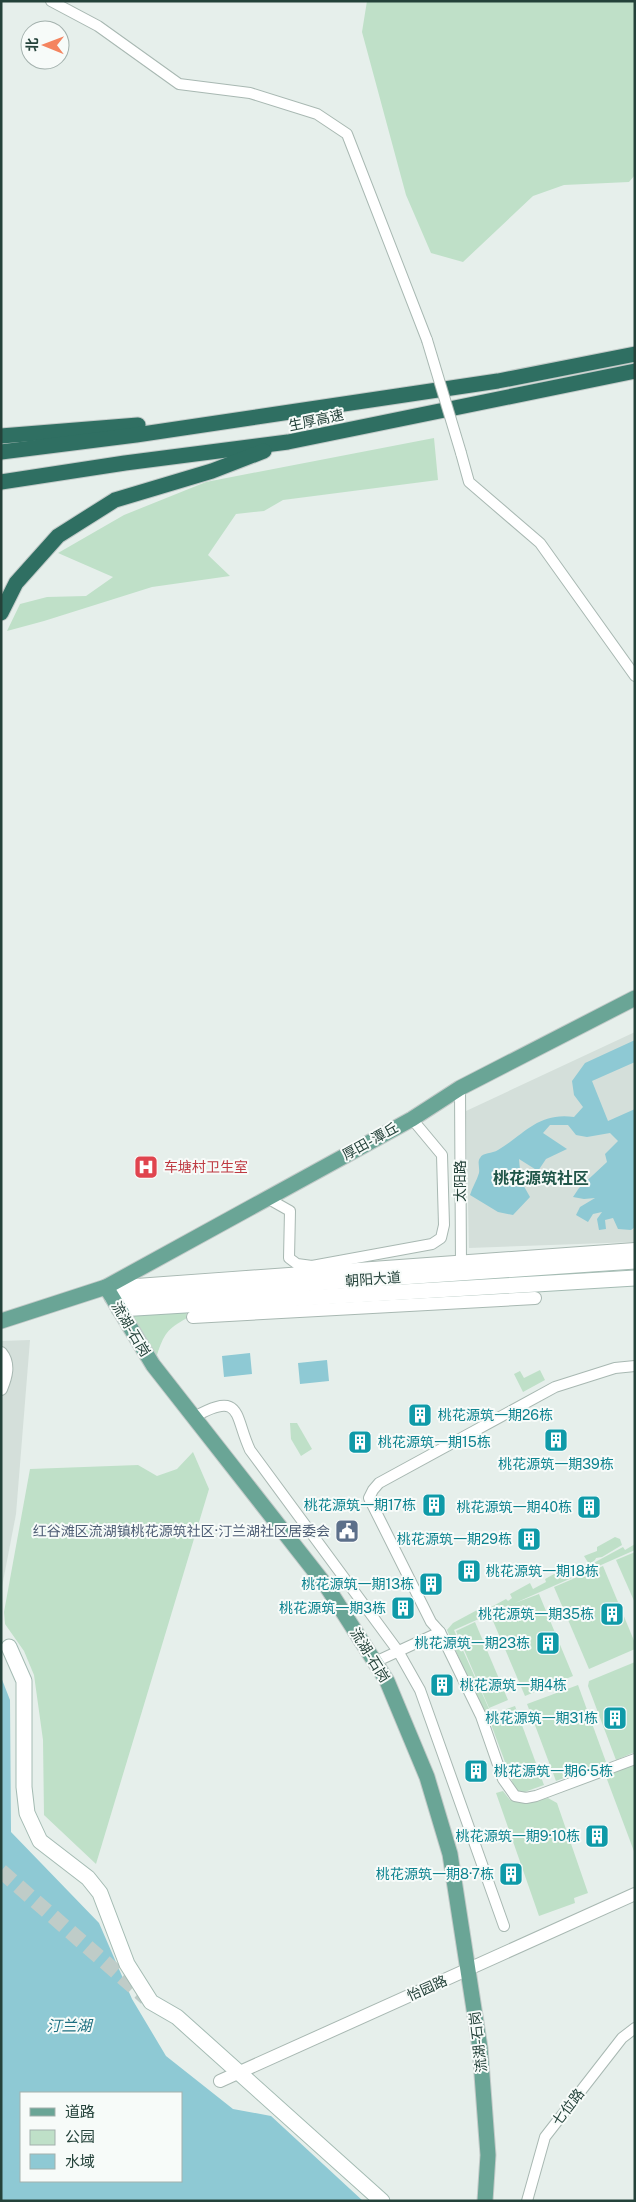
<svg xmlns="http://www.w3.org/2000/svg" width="636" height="2202" font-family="'Public Sans','Noto Sans SC',sans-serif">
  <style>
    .built { fill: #d4dfda }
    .green { fill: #bfe0c8 }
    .water { fill: #8ec9d4; fill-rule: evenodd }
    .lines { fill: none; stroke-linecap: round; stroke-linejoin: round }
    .secondary-tunnel { stroke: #bfccc8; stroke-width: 15; stroke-dasharray: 15 8; stroke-linecap: butt }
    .minor-casing { stroke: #a8b8b2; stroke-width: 12 }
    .tertiary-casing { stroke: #a8b8b2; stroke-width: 14 }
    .secondary-casing { stroke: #a4bbb3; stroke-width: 17 }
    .primary-casing { stroke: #c2cac8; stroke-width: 17 }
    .motorway-casing { stroke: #c2cac8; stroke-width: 17 }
    .minor { stroke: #fff; stroke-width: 10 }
    .tertiary { stroke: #fff; stroke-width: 12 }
    .secondary { stroke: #fff; stroke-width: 15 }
    .primary { stroke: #6aa596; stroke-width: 15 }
    .motorway { stroke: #2f6f62; stroke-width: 15 }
    .minor-bridge-casing { stroke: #a8b8b2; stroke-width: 12; stroke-linecap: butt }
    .minor-bridge { stroke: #fff; stroke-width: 10 }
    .labels { text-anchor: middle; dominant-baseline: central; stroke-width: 4; stroke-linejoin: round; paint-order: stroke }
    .street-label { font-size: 14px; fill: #24423a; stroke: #f7fbf9 }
    .health-label { font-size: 14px; fill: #be3a42; stroke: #f7fbf9; text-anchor: start }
    .culture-label { font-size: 14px; fill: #0d838f; stroke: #f7fbf9; text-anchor: end }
    .service-label { font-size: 14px; fill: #4e5e75; stroke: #f7fbf9; text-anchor: end }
    .water-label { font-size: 15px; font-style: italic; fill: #1c6f80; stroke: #f7fbf9 }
    .quarter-label { font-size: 16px; font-weight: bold; fill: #1f5548; stroke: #f7fbf9 }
  </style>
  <rect width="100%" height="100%" fill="#e6efeb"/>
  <!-- built -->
  <g class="built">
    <polygon points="635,1032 635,1242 469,1248 466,1111"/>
    <polygon points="30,1340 16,1514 1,1592 1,1341"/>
  </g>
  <!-- green -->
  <g class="green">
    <polygon points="367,1 635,1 635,175 629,182 564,185 533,196 463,262 431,253 406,195 362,32"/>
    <polygon points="434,438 438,480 283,500 264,511 236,514 208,555 230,576 152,587 44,621 7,631 20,604 47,597 86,596 113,577 58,553 124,515 206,482"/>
    <path d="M186,1308L187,1318C167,1329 164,1334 157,1355L152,1354L132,1323L134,1312Z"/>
    <polygon points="540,1370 545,1380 523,1392 514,1374 520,1371 524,1378"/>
    <polygon points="290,1423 297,1423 312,1449 301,1456 291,1439"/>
    <polygon points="193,1452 209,1489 96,1864 44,1815 43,1740 34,1675 24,1651 5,1624 4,1612 30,1469 138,1465 157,1476 177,1469"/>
    <polygon points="615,1537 620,1539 622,1545 602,1557 596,1558 595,1560 589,1564 584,1556 597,1551 597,1547"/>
    <polygon points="635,1544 635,1550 515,1603 539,1594 573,1676 525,1696 490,1614 454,1630 489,1709 482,1712 447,1630 453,1623 479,1609 480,1613 506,1599 508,1601 512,1598 510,1594 530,1583 533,1589 546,1582 545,1579 565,1568 567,1571 579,1565 580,1567 584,1564 586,1567 623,1547 625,1550"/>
    <polygon points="635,1552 635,1603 616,1560"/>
    <polygon points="603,1566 635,1643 635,1649 589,1669 554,1587"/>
    <polygon points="475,1622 508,1700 489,1708 456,1631"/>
    <polygon points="635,1662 635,1752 616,1760 588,1686 589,1681"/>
    <polygon points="578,1685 606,1762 556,1781 527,1704"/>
    <polygon points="515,1706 544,1785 519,1794 515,1789 488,1716"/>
    <polygon points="635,1763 635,1854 605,1774"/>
    <polygon points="503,1791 510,1800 530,1802 548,1798 557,1803 588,1893 574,1898 575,1903 539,1916 496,1793"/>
  </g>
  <!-- water -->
  <g class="water">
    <path d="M635,1040V1062L592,1081L608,1121L635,1109V1227L631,1230L618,1229L613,1218L605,1220L606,1229L599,1230L597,1219L602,1212L593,1214L588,1222L576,1215L580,1207L595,1198L584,1199L573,1197L579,1188L607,1162L605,1154L618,1141L610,1133L587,1137L576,1135L568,1125H550L543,1133L567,1149L546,1159L538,1171L519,1159L521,1181L530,1197L513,1215L498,1212L470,1195C472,1188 477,1180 479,1173C480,1168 477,1162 480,1158C483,1152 492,1154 498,1150C525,1134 538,1112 574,1117L583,1107L574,1095L572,1081L585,1063Z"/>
    <polygon points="250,1353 252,1374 224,1377 222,1356"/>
    <polygon points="327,1360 329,1381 300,1384 298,1363"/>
    <path d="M1,1677L10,1700L11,1832L99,1923L132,1999L166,2056L233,2109L271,2116L363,2201H1ZM21,2093H181V2181H21Z"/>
  </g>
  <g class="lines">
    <!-- secondary-tunnel -->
    <polyline class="secondary-tunnel" points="1,1871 146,1998"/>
    <!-- minor casing -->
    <g class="minor-casing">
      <g id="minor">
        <polyline points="51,1 98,26 179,84 250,93 317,114 347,134 427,340"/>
        <polyline points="461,453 469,482 540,543 635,676"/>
        <polyline points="460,1088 461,1267"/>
        <polyline points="267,1198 290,1211 289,1258 297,1264 312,1266 432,1244 441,1238 444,1225 442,1155 412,1119"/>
        <polyline points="635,1366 615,1368 555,1387 379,1483 373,1490 369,1498 431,1622 440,1632 481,1716 503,1779 515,1796 526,1798 536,1796 635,1759"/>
        <path d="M194,1417C243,1390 234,1416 250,1450L398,1651L420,1690L504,1926"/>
        <polyline points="375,1662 440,1632"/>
        <polyline points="527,2201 545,2137 622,2038 635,2028"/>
      </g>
    </g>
    <!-- tertiary casing -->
    <g class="tertiary-casing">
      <g id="tertiary">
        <polyline points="109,1287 635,1249"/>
        <polyline points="193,1317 535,1298"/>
        <path d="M1,1353C10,1364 6,1377 1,1389"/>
        <polyline points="220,2081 635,1894"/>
      </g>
    </g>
    <!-- secondary casing -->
    <g class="secondary-casing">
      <g id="secondary">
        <polyline points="112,1297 635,1261"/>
        <polyline points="119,1309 635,1278"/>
        <polyline points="9,1647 24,1681 24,1787 27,1813 40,1841 88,1878 100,1893 127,1964 151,2002 177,2017 382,2201"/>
      </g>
    </g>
    <!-- primary casing -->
    <g class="primary-casing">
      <g id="primary">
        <polyline points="106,1287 412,1119 460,1088 635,998"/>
        <polyline points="1,1321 106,1287 153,1365 327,1587 387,1681 427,1777 450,1854 480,2048 488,2155 485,2201"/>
      </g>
    </g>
    <!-- motorway casing -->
    <g class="motorway-casing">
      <g id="motorway">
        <polyline points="1,436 138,425"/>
        <polyline points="1,452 136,435 498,381 635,354"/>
        <polyline points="1,482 125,463 288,442 635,371"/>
        <polyline points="1,613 16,583 58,536 115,500 212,471 264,451"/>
      </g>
    </g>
    <!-- minor -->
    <use href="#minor" class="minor"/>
    <!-- tertiary -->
    <use href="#tertiary" class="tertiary"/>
    <!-- secondary -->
    <use href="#secondary" class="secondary"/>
    <!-- primary -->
    <use href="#primary" class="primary"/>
    <!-- motorway -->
    <use href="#motorway" class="motorway"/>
    <!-- minor-bridge casing -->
    <g class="minor-bridge-casing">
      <polyline id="minor-bridge" points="427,340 461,453"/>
    </g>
    <!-- minor-bridge -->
    <use href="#minor-bridge" class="minor-bridge"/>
  </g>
  <!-- icons -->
  <defs>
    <g id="hospital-square" transform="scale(1.25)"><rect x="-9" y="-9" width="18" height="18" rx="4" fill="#e0444e" stroke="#f7fbf9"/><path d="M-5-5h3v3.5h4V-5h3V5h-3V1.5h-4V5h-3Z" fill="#fff"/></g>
    <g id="building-square" transform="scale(1.25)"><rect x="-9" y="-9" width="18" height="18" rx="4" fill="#0f9aa8" stroke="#f7fbf9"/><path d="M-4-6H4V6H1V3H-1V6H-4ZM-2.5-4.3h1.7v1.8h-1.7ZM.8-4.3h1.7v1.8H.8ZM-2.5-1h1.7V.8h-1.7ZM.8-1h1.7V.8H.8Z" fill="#fff"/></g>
    <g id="civic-square" transform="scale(1.25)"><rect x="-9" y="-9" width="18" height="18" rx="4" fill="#5c6f8a" stroke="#f7fbf9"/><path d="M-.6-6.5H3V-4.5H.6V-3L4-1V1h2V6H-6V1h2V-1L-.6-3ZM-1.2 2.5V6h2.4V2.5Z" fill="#fff"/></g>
  </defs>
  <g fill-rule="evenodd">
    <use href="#hospital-square" x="146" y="1167"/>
    <use href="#building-square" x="420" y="1415"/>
    <use href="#building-square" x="556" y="1440"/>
    <use href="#building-square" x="360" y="1442"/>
    <use href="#building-square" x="434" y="1505"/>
    <use href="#building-square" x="589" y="1507"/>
    <use href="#civic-square" x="347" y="1531"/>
    <use href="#building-square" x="529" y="1539"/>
    <use href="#building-square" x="469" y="1571"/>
    <use href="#building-square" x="431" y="1584"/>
    <use href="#building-square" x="403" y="1608"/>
    <use href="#building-square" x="612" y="1614"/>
    <use href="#building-square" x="548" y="1643"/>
    <use href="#building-square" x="442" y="1685"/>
    <use href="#building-square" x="615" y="1718"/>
    <use href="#building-square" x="476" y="1771"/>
    <use href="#building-square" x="597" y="1836"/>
    <use href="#building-square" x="511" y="1874"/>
  </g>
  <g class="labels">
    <!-- street labels -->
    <g class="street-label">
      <text transform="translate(316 420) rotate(-12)">生厚高速</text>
      <text transform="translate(370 1141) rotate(-29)">厚田-潭丘</text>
      <text transform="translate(460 1181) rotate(-90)">太阳路</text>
      <text transform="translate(373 1279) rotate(-4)">朝阳大道</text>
      <text transform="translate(131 1329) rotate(59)">流湖-石岗</text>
      <text transform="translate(370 1655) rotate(58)">流湖-石岗</text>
      <text transform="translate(427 1988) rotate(-24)">怡园路</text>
      <text transform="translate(478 2042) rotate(-97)">流湖-石岗</text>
      <text transform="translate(568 2107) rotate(-52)">七位路</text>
    </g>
    <!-- health labels -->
    <g class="health-label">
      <text x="164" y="1167">车塘村卫生室</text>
    </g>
    <!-- culture labels -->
    <g class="culture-label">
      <text x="438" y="1415" text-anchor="start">桃花源筑一期26栋</text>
      <text x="378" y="1442" text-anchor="start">桃花源筑一期15栋</text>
      <text x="556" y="1464" text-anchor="middle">桃花源筑一期39栋</text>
      <text x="416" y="1505">桃花源筑一期17栋</text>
      <text x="572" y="1507">桃花源筑一期40栋</text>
      <text x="512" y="1539">桃花源筑一期29栋</text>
      <text x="486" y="1571" text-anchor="start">桃花源筑一期18栋</text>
      <text x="414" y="1584">桃花源筑一期13栋</text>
      <text x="386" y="1608">桃花源筑一期3栋</text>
      <text x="594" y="1614">桃花源筑一期35栋</text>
      <text x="530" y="1643">桃花源筑一期23栋</text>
      <text x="460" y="1685" text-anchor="start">桃花源筑一期4栋</text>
      <text x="598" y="1718">桃花源筑一期31栋</text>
      <text x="494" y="1771" text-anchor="start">桃花源筑一期6·5栋</text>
      <text x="580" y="1836">桃花源筑一期9·10栋</text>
      <text x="494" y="1874">桃花源筑一期8·7栋</text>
    </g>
    <!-- service labels -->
    <g class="service-label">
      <text x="330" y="1531">红谷滩区流湖镇桃花源筑社区·汀兰湖社区居委会</text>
    </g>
    <!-- water labels -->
    <g class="water-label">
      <text x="69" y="2025">汀兰湖</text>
    </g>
    <!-- quarter labels -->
    <g class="quarter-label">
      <text x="541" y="1178">桃花源筑社区</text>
    </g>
  </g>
  <!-- border -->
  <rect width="636" height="2202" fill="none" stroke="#24423a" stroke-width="5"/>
  <!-- legend -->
  <rect x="20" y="2092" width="162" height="90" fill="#f7fbf9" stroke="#a3b1ad"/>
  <rect x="30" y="2108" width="25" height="8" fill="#6aa596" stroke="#a3b1ad"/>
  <text x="65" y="2117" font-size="15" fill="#24423a">道路</text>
  <rect x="30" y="2130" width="25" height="15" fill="#bfe0c8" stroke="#a3b1ad"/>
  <text x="65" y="2142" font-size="15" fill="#24423a">公园</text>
  <rect x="30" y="2154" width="25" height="15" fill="#8ec9d4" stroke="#a3b1ad"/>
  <text x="65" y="2167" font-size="15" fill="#24423a">水域</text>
  <!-- north arrow -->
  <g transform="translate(45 45) rotate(271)"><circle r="24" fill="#f7fbf9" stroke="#a3b1ad"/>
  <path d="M0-4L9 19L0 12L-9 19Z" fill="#f4845f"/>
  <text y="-8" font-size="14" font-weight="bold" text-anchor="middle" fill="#24423a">北</text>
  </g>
</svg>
